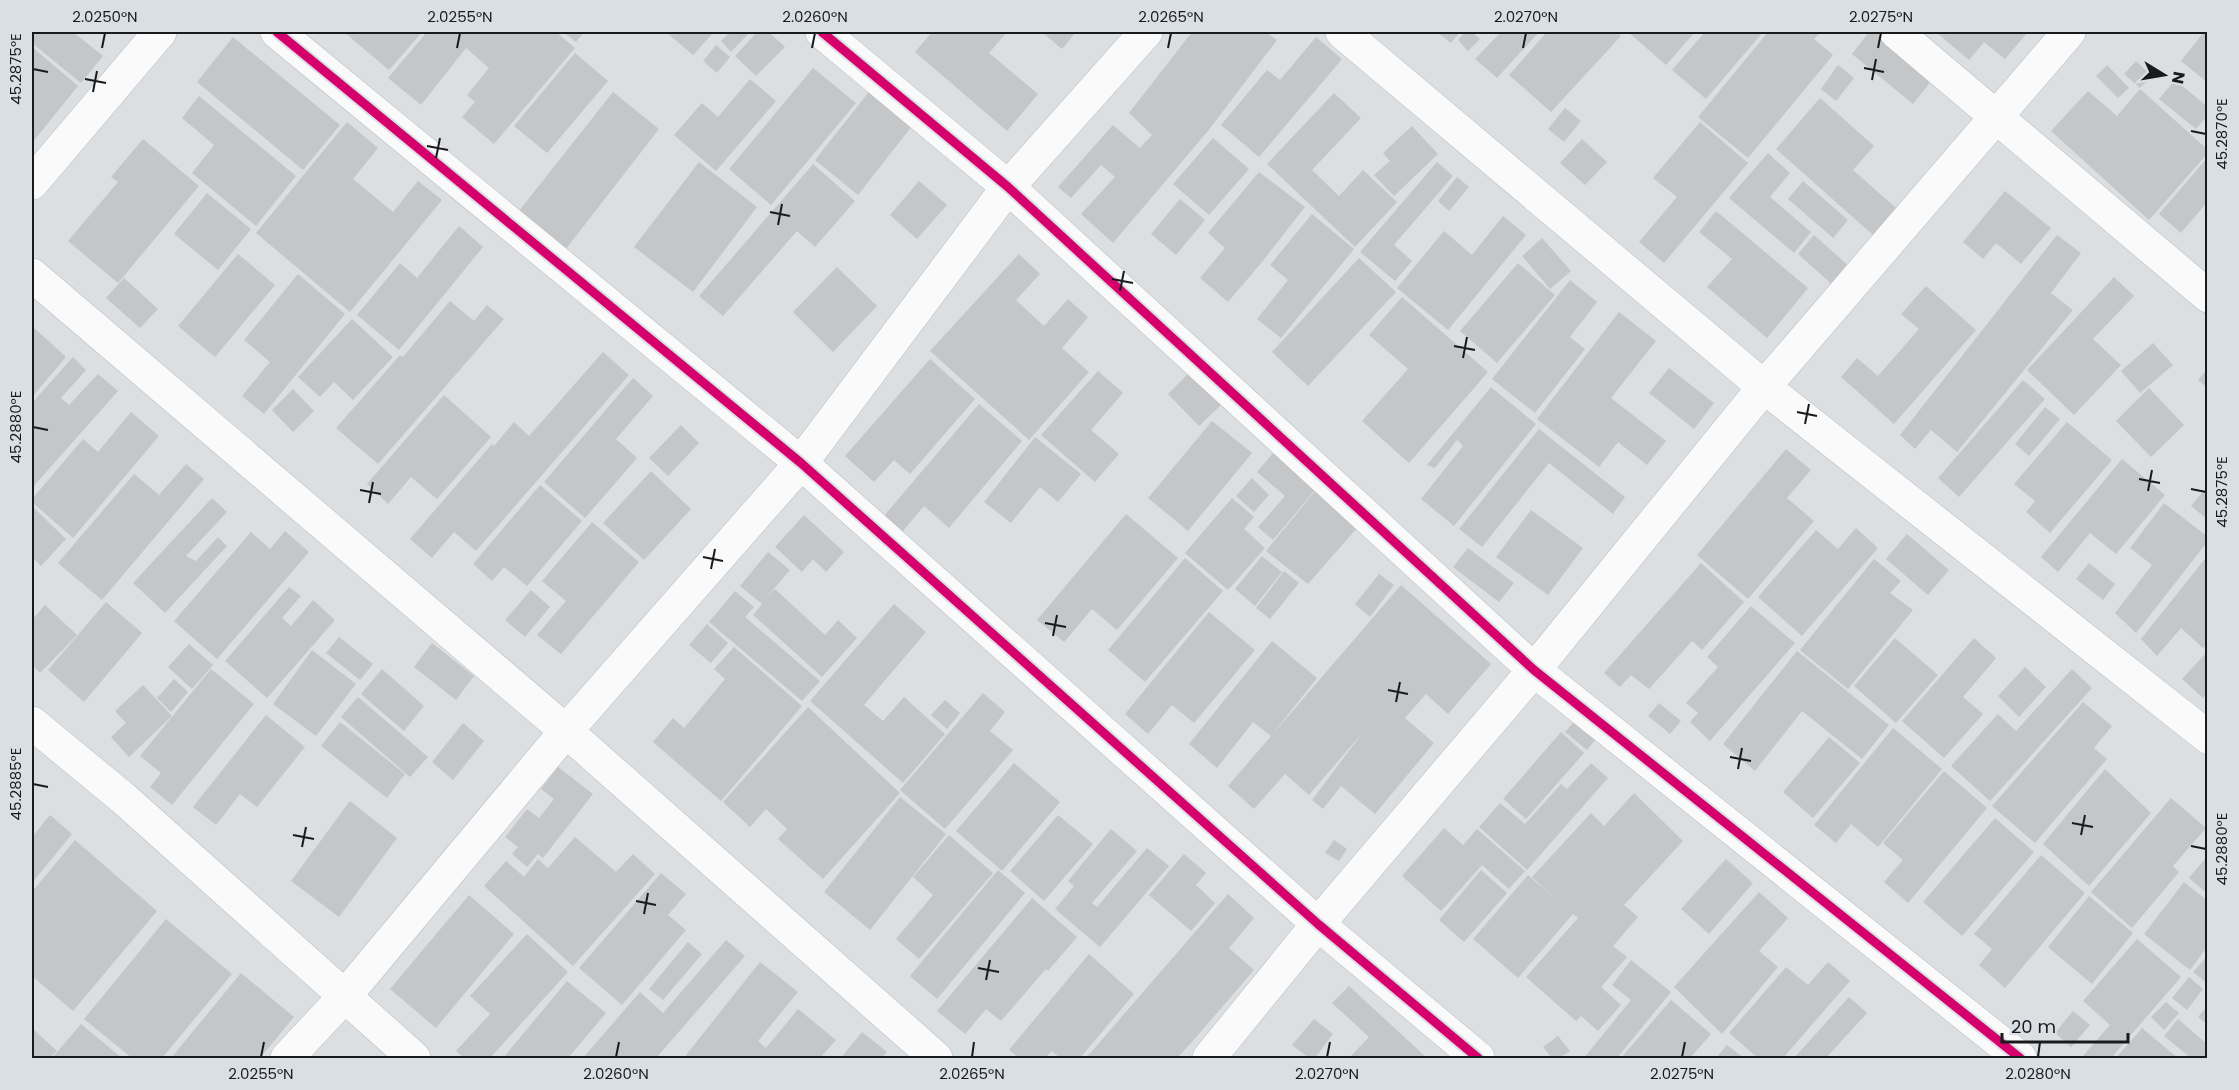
<svg xmlns="http://www.w3.org/2000/svg" width="2239" height="1090" font-family="Poppins,sans-serif">
  <style>
    .building { fill: #c4c6c8 }
    .lines { fill: none; stroke-linecap: round; stroke-linejoin: round }
    .minor-casing { stroke: #b9bbbe; stroke-width: 34 }
    .minor { stroke: #fafafb; stroke-width: 33 }
    .cycleway-casing { stroke: #dadfe4; stroke-width: 13 }
    .cycleway { stroke: #d6006c; stroke-width: 9 }
    .ticks { fill: none; stroke: #191a1c; stroke-width: 2 }
    .neatline { fill: none; stroke: #191a1c; stroke-width: 2 }
    .ticks-label { font-size: 15px; text-anchor: middle; fill: #191a1c }
  </style>
  <rect width="100%" height="100%" fill="#dcdfe2"/>
  <!-- building -->
  <g class="building">
    <polygon points="32,32 73,32 103,56 81,83 32,43"/>
    <polygon points="344,32 422,32 389,70"/>
    <polygon points="427,32 556,32 575,48 494,144 462,117 475,102 467,95 489,68 466,48 421,105 388,78"/>
    <polygon points="563,32 584,32 576,42"/>
    <polygon points="666,32 714,32 693,55"/>
    <polygon points="730,32 750,32 731,52 721,41"/>
    <polygon points="757,32 769,32 785,47 756,76 735,56"/>
    <polygon points="932,32 1007,32 989,53 1038,94 1007,131 915,52"/>
    <polygon points="1042,32 1076,32 1062,49"/>
    <polygon points="1192,32 1266,32 1277,40 1208,131 1113,243 1081,214 1115,177 1101,165 1071,198 1058,187 1113,125 1140,148 1152,135 1129,113"/>
    <polygon points="1441,32 1460,32 1451,43 1439,34"/>
    <polygon points="1465,32 1472,32 1480,39 1468,51 1458,40"/>
    <polygon points="1501,32 1539,32 1497,78 1475,59"/>
    <polygon points="1547,32 1617,32 1621,36 1551,112 1509,75"/>
    <polygon points="1628,32 1695,32 1666,65"/>
    <polygon points="1705,32 1763,32 1706,99 1672,70"/>
    <polygon points="1768,32 1821,32 1814,39 1833,55 1748,158 1698,117"/>
    <polygon points="1869,32 1882,32 1936,75 1913,104 1852,54"/>
    <polygon points="1936,32 2028,32 2005,59 1984,42 1969,60"/>
    <polygon points="2204,32 2208,32 2208,83 2181,61"/>
    <polygon points="233,37 340,125 303,170 197,82"/>
    <polygon points="1316,37 1342,59 1259,157 1221,125 1267,70 1280,80"/>
    <polygon points="716,45 730,57 717,73 703,61"/>
    <polygon points="32,47 78,86 32,143"/>
    <polygon points="575,53 608,81 547,153 514,126"/>
    <polygon points="2136,61 2152,76 2140,88 2124,74"/>
    <polygon points="1838,65 1854,78 1836,101 1821,89"/>
    <polygon points="2107,65 2129,88 2118,98 2096,76"/>
    <polygon points="813,68 856,103 771,205 729,169"/>
    <polygon points="750,79 776,101 716,171 674,135 702,103 718,117"/>
    <polygon points="2175,80 2208,107 2208,115 2196,129 2159,99"/>
    <polygon points="2140,89 2208,150 2208,153 2149,220 2051,131 2088,91 2117,116"/>
    <polygon points="613,92 659,129 562,254 515,216"/>
    <polygon points="869,92 912,126 858,195 815,160"/>
    <polygon points="1334,93 1361,118 1312,170 1339,196 1363,170 1397,202 1355,247 1267,164"/>
    <polygon points="199,96 296,176 256,226 192,173 214,145 182,118"/>
    <polygon points="1820,98 1874,146 1853,170 1896,208 1873,235 1776,149"/>
    <polygon points="1565,108 1581,121 1564,142 1548,129"/>
    <polygon points="347,122 378,148 353,179 393,212 418,181 442,200 350,312 256,233"/>
    <polygon points="1700,122 1748,163 1664,263 1639,242 1677,197 1653,178"/>
    <polygon points="1412,126 1438,154 1394,196 1374,175 1390,161 1383,153"/>
    <polygon points="1213,138 1249,169 1209,215 1173,184"/>
    <polygon points="143,139 199,186 118,283 68,241 118,182 111,177"/>
    <polygon points="1582,139 1607,162 1585,185 1560,163"/>
    <polygon points="1768,153 1790,173 1770,197 1811,232 1794,253 1729,198"/>
    <polygon points="2208,157 2208,201 2181,233 2159,214"/>
    <polygon points="699,162 757,207 693,292 634,247"/>
    <polygon points="1437,162 1453,176 1394,245 1412,261 1395,281 1360,252"/>
    <polygon points="813,164 855,201 815,247 797,231 723,316 699,296"/>
    <polygon points="1259,172 1305,207 1262,262 1228,302 1200,278 1225,248 1208,233"/>
    <polygon points="1457,177 1469,187 1449,211 1438,201"/>
    <polygon points="919,181 947,205 917,239 890,215"/>
    <polygon points="1803,181 1848,220 1833,238 1788,199"/>
    <polygon points="2005,191 2051,228 2021,264 1996,243 1983,259 1963,242"/>
    <polygon points="207,193 251,229 218,270 174,234"/>
    <polygon points="1180,199 1205,220 1176,255 1151,234"/>
    <polygon points="1716,211 1808,288 1767,338 1707,287 1732,259 1699,232"/>
    <polygon points="1312,214 1354,249 1281,338 1257,319 1288,280 1270,265"/>
    <polygon points="1503,216 1526,235 1448,330 1397,288 1444,231 1472,255"/>
    <polygon points="459,226 483,247 399,350 357,315 400,263 417,278"/>
    <polygon points="1814,235 1851,268 1835,287 1798,254"/>
    <polygon points="2057,235 2081,253 2051,293 2073,310 1957,452 1931,430 1915,449 1900,435"/>
    <polygon points="1542,238 1571,271 1550,289 1522,256"/>
    <polygon points="238,254 275,285 215,357 178,326"/>
    <polygon points="1019,254 1040,274 1016,300 1044,326 1068,299 1088,317 1062,348 1089,372 1029,440 930,351"/>
    <polygon points="1359,258 1396,292 1308,386 1272,352"/>
    <polygon points="1518,263 1555,295 1497,363 1460,331"/>
    <polygon points="837,267 877,306 833,352 793,312"/>
    <polygon points="298,274 345,314 264,414 242,396 270,362 244,340"/>
    <polygon points="2114,277 2134,296 2093,339 2121,365 2074,415 2027,370"/>
    <polygon points="124,278 158,309 140,328 106,298"/>
    <polygon points="1570,280 1597,302 1570,337 1585,349 1535,413 1492,379"/>
    <polygon points="1926,286 1976,330 1894,424 1841,377 1857,358 1878,376 1919,329 1901,314"/>
    <polygon points="1402,297 1488,372 1409,463 1362,421 1408,369 1369,335"/>
    <polygon points="450,301 474,321 487,305 504,319 378,464 336,428 400,355 403,357"/>
    <polygon points="1619,312 1656,341 1611,398 1666,441 1647,465 1618,442 1599,467 1537,419"/>
    <polygon points="352,319 393,357 353,400 334,382 320,397 298,377"/>
    <polygon points="32,326 66,357 32,397"/>
    <polygon points="2153,343 2173,365 2140,393 2121,371"/>
    <polygon points="603,352 629,375 476,551 454,532 432,558 410,539 492,444 494,446 514,422 529,436"/>
    <polygon points="73,357 86,370 61,398 69,405 98,374 118,391 32,488 32,403"/>
    <polygon points="930,359 975,399 910,474 894,460 874,482 845,456"/>
    <polygon points="1669,368 1714,403 1694,429 1649,393"/>
    <polygon points="2208,368 2208,388 2198,380"/>
    <polygon points="1192,370 1224,402 1199,426 1168,394"/>
    <polygon points="1098,371 1123,393 1091,430 1119,454 1095,482 1041,435"/>
    <polygon points="633,378 653,396 616,439 637,458 585,518 544,482"/>
    <polygon points="2023,380 2045,399 1959,497 1938,478"/>
    <polygon points="1491,387 1536,424 1454,526 1421,499 1463,446 1457,440 1435,468 1427,465"/>
    <polygon points="2149,388 2184,425 2151,457 2116,421"/>
    <polygon points="293,389 314,411 293,432 272,410"/>
    <polygon points="444,395 491,437 437,499 411,477 388,504 367,484"/>
    <polygon points="979,404 1022,441 949,528 924,506 902,532 884,516"/>
    <polygon points="2045,407 2060,419 2029,456 2015,444"/>
    <polygon points="131,412 159,436 73,538 32,502 32,499 83,439 98,452"/>
    <polygon points="1212,421 1252,453 1188,531 1148,498"/>
    <polygon points="2067,422 2112,460 2050,533 2026,512 2035,501 2014,484"/>
    <polygon points="681,425 699,443 668,476 649,458"/>
    <polygon points="1539,429 1625,497 1613,514 1549,463 1482,547 1459,529"/>
    <polygon points="1035,437 1081,474 1058,502 1040,487 1011,523 984,502"/>
    <polygon points="1279,446 1321,483 1273,540 1258,527 1285,496 1257,472"/>
    <polygon points="1786,449 1811,470 1787,498 1814,521 1748,599 1697,555"/>
    <polygon points="2122,459 2165,495 2116,554 2090,533 2058,572 2041,557"/>
    <polygon points="186,464 204,479 102,600 58,563 134,474 159,495"/>
    <polygon points="651,471 691,509 644,560 603,523"/>
    <polygon points="1252,478 1269,495 1254,512 1236,496"/>
    <polygon points="540,485 582,521 527,586 504,567 492,581 473,564"/>
    <polygon points="2205,489 2208,492 2208,520 2191,506"/>
    <polygon points="1316,490 1357,528 1308,584 1266,551"/>
    <polygon points="212,498 227,512 186,556 196,561 218,537 227,546 165,613 133,583"/>
    <polygon points="1232,498 1254,517 1244,529 1265,548 1228,590 1185,553"/>
    <polygon points="2164,503 2208,537 2208,541 2136,633 2115,613 2152,565 2130,548"/>
    <polygon points="32,506 66,539 41,566 32,557"/>
    <polygon points="1531,510 1583,548 1548,595 1496,557"/>
    <polygon points="1126,514 1178,558 1117,630 1092,609 1064,642 1037,620"/>
    <polygon points="804,515 844,552 826,572 813,559 802,572 775,547"/>
    <polygon points="592,522 639,562 561,654 537,635 566,601 542,581"/>
    <polygon points="1856,528 1878,548 1802,636 1758,597 1816,530 1838,549"/>
    <polygon points="285,531 309,552 217,659 174,621 251,532 270,549"/>
    <polygon points="1907,534 1949,570 1928,595 1886,559"/>
    <polygon points="1468,548 1514,583 1499,602 1453,567"/>
    <polygon points="768,552 790,570 766,598 775,589 825,635 838,620 857,638 822,677 753,615 762,604 740,586"/>
    <polygon points="2208,555 2208,643 2203,648 2181,628 2157,656 2141,639"/>
    <polygon points="1262,556 1282,572 1255,606 1235,589"/>
    <polygon points="1185,558 1223,591 1145,682 1108,650"/>
    <polygon points="1874,559 1901,581 1890,593 1913,610 1848,689 1800,650"/>
    <polygon points="1701,563 1744,602 1702,650 1692,641 1649,689 1631,675 1620,687 1604,673"/>
    <polygon points="2089,563 2115,584 2103,600 2076,579"/>
    <polygon points="1284,571 1299,583 1270,619 1256,608"/>
    <polygon points="1379,574 1394,585 1370,617 1355,604"/>
    <polygon points="1401,585 1491,664 1448,714 1426,694 1405,718 1434,743 1375,814 1341,786 1323,809 1312,800 1363,732 1309,795 1285,774 1254,809 1228,786"/>
    <polygon points="289,587 301,596 282,618 291,626 313,600 335,620 267,698 225,661"/>
    <polygon points="531,590 550,607 525,637 505,620"/>
    <polygon points="735,591 754,607 745,617 820,681 802,701 709,622"/>
    <polygon points="106,602 142,633 84,702 48,670"/>
    <polygon points="894,604 926,632 864,705 883,721 904,697 945,734 903,783 810,701"/>
    <polygon points="45,605 77,635 40,673 32,665 32,620"/>
    <polygon points="1751,606 1795,643 1710,741 1690,722 1698,713 1686,703 1718,667 1707,657"/>
    <polygon points="1209,612 1255,650 1194,723 1172,705 1148,734 1125,714"/>
    <polygon points="707,624 728,643 711,663 689,645"/>
    <polygon points="339,637 373,664 360,680 326,653"/>
    <polygon points="1895,638 1938,675 1896,723 1854,686"/>
    <polygon points="1974,638 1996,658 1963,697 1983,714 1944,758 1902,721"/>
    <polygon points="1272,641 1317,678 1271,736 1253,722 1217,768 1189,744"/>
    <polygon points="432,643 474,676 456,700 414,667"/>
    <polygon points="189,644 213,665 192,689 168,667"/>
    <polygon points="734,647 802,706 721,801 653,742 673,718 684,728 725,679 714,669"/>
    <polygon points="312,650 356,684 316,736 273,704"/>
    <polygon points="1797,651 1889,725 1862,759 1802,711 1755,771 1723,744"/>
    <polygon points="2208,651 2208,692 2203,698 2182,679"/>
    <polygon points="2025,667 2046,687 2019,717 1998,696"/>
    <polygon points="211,669 254,704 172,805 150,787 161,773 140,756"/>
    <polygon points="382,669 424,706 404,731 361,694"/>
    <polygon points="2072,669 2092,688 1990,801 1951,766 1998,714 2016,731"/>
    <polygon points="174,679 188,692 171,712 157,698"/>
    <polygon points="143,685 172,716 129,757 111,737 126,723 115,711"/>
    <polygon points="983,693 1005,712 990,731 1013,750 945,829 900,790"/>
    <polygon points="358,697 428,757 410,777 341,717"/>
    <polygon points="945,700 960,713 947,729 931,715"/>
    <polygon points="2083,702 2112,726 2094,748 2107,759 2035,843 1992,806"/>
    <polygon points="1659,703 1681,721 1670,734 1648,716"/>
    <polygon points="808,707 900,793 823,879 778,839 787,829 766,809 750,827 723,802"/>
    <polygon points="266,715 305,747 257,807 240,794 216,825 193,807"/>
    <polygon points="1580,715 1601,733 1587,750 1565,732"/>
    <polygon points="340,722 405,774 387,798 321,746"/>
    <polygon points="463,723 484,741 453,780 432,762"/>
    <polygon points="1893,728 1942,769 1878,847 1851,824 1836,843 1814,825"/>
    <polygon points="1561,732 1584,753 1526,819 1503,799"/>
    <polygon points="1829,737 1860,763 1813,818 1783,792"/>
    <polygon points="1014,763 1060,802 1002,871 956,831"/>
    <polygon points="1591,763 1608,778 1527,870 1479,827 1500,803 1525,824 1561,784 1567,789"/>
    <polygon points="558,767 593,794 543,858 538,854 527,867 512,854 518,847 505,837 527,809 539,818 554,799 541,789"/>
    <polygon points="2105,769 2151,813 2089,886 2043,844"/>
    <polygon points="1944,771 1987,808 1908,903 1884,882 1903,860 1883,843"/>
    <polygon points="1634,793 1683,841 1624,905 1638,917 1613,946 1627,957 1601,987 1621,1005 1598,1031 1581,1016 1576,1021 1526,977 1578,918 1573,914 1518,978 1473,939 1528,875 1557,900 1532,877 1591,813 1604,826"/>
    <polygon points="900,797 946,834 870,930 824,892"/>
    <polygon points="2171,798 2206,828 2173,866 2179,872 2132,928 2091,892"/>
    <polygon points="350,801 397,838 339,917 291,881"/>
    <polygon points="50,815 72,834 32,883 32,837"/>
    <polygon points="1058,815 1093,844 1044,901 1010,871"/>
    <polygon points="1995,818 2034,852 1962,936 1923,902"/>
    <polygon points="1444,828 1463,845 1477,829 1525,871 1509,889 1482,865 1441,911 1402,876"/>
    <polygon points="1111,829 1137,851 1092,903 1097,907 1147,848 1169,866 1100,947 1055,909 1074,886 1068,881"/>
    <polygon points="949,835 993,873 919,959 896,939 933,895 913,877"/>
    <polygon points="575,837 616,872 633,854 655,874 573,966 484,886 506,861 524,877 538,859 548,868"/>
    <polygon points="75,840 157,911 73,1011 32,976 32,892"/>
    <polygon points="1334,840 1347,849 1339,861 1325,853"/>
    <polygon points="1184,854 1206,873 1196,885 1215,903 1191,931 1149,895"/>
    <polygon points="2041,855 2085,893 2005,988 1979,965 1992,949 1974,934"/>
    <polygon points="2208,855 2208,887 2204,891 2189,878"/>
    <polygon points="1726,859 1753,883 1709,934 1681,909"/>
    <polygon points="998,870 1025,893 937,999 910,976"/>
    <polygon points="1481,870 1507,893 1464,942 1439,920"/>
    <polygon points="661,873 686,894 668,915 686,930 622,1005 579,968"/>
    <polygon points="2184,882 2208,901 2208,946 2190,970 2144,934"/>
    <polygon points="1759,892 1788,918 1759,951 1778,967 1722,1034 1674,987"/>
    <polygon points="1228,894 1254,918 1229,948 1254,970 1191,1043 1177,1058 1086,1058"/>
    <polygon points="469,895 514,934 436,1028 390,989"/>
    <polygon points="2089,896 2133,933 2092,984 2048,947"/>
    <polygon points="1032,898 1077,937 1048,971 1046,969 1001,1021 986,1009 965,1034 937,1011"/>
    <polygon points="166,919 232,974 162,1058 132,1058 84,1019"/>
    <polygon points="527,934 568,972 490,1058 464,1058 456,1051 490,1014 470,996"/>
    <polygon points="2137,939 2181,977 2111,1058 2083,1058 2082,1057 2110,1025 2083,1001"/>
    <polygon points="726,940 745,956 656,1058 583,1058 640,992 663,1013"/>
    <polygon points="688,942 702,954 663,1000 649,989"/>
    <polygon points="1089,954 1134,994 1080,1058 1060,1058 1052,1051 1045,1058 1019,1058 1009,1050"/>
    <polygon points="2208,955 2208,984 2193,972"/>
    <polygon points="1631,960 1671,992 1617,1058 1584,1058 1631,1000 1612,985"/>
    <polygon points="760,962 798,992 758,1041 766,1048 798,1009 836,1040 820,1058 690,1058 686,1055"/>
    <polygon points="1828,962 1850,981 1783,1058 1758,1058 1729,1033 1786,967 1808,985"/>
    <polygon points="241,973 294,1017 260,1058 171,1058"/>
    <polygon points="2189,977 2203,989 2187,1010 2172,998"/>
    <polygon points="567,981 606,1013 568,1058 503,1058"/>
    <polygon points="1349,986 1427,1058 1349,1058 1369,1037 1332,1003"/>
    <polygon points="1849,997 1867,1013 1826,1058 1794,1058"/>
    <polygon points="1671,1000 1711,1034 1690,1058 1679,1058 1675,1056 1673,1058 1621,1058"/>
    <polygon points="2166,1002 2179,1013 2164,1030 2151,1017"/>
    <polygon points="2208,1005 2208,1025 2198,1017"/>
    <polygon points="2073,1011 2090,1025 2071,1047 2055,1033"/>
    <polygon points="1314,1019 1333,1034 1315,1058 1309,1058 1292,1045"/>
    <polygon points="2178,1019 2208,1045 2208,1058 2191,1058 2164,1036"/>
    <polygon points="81,1024 122,1058 52,1058"/>
    <polygon points="32,1028 57,1051 50,1058 32,1058"/>
    <polygon points="2142,1028 2178,1058 2116,1058"/>
    <polygon points="862,1032 887,1052 882,1058 841,1058"/>
    <polygon points="1558,1036 1570,1051 1559,1058 1552,1058 1543,1047"/>
    <polygon points="1727,1045 1744,1058 1716,1058"/>
  </g>
  <g class="lines">
    <!-- minor casing -->
    <g class="minor-casing">
      <g id="minor">
        <polyline points="277,32 801,463 1318,924 1478,1058"/>
        <polyline points="822,32 1008,187 1534,670 2020,1058"/>
        <polyline points="1342,32 1764,387 2208,737"/>
        <polyline points="1896,32 2208,296"/>
        <polyline points="32,183 160,32"/>
        <polyline points="32,275 566,731 936,1058"/>
        <polyline points="32,723 123,798 414,1058"/>
        <polyline points="287,1058 345,996 566,731 801,463 1008,187 1146,32"/>
        <polyline points="1209,1058 1318,924 1534,670 1764,387 2069,32"/>
      </g>
    </g>
    <!-- minor -->
    <use href="#minor" class="minor"/>
    <!-- cycleway casing -->
    <g class="cycleway-casing">
      <g id="cycleway">
        <polyline points="277,32 801,463 1318,924 1478,1058"/>
        <polyline points="822,32 1008,187 1534,670 2020,1058"/>
      </g>
    </g>
    <!-- cycleway -->
    <use href="#cycleway" class="cycleway"/>
  </g>
  <!-- ticks -->
  <path class="ticks" d="M102,48L105,33M457,48L460,33M812,48L815,33M1168,48L1171,33M1523,48L1526,33M1878,48L1881,33M1864,68L1884,72M33,69L48,72M85,79L106,83M1872,80L1876,59M93,92L97,71M2191,131L2206,134M427,146L448,150M436,158L440,138M770,212L790,216M778,225L782,204M1112,279L1133,283M1120,291L1124,271M1454,346L1475,350M1463,358L1467,337M1797,412L1817,416M1805,424L1809,404M33,427L48,430M2139,479L2160,483M2191,489L2206,492M360,490L381,494M2148,491L2152,470M369,503L373,482M703,557L723,561M711,569L715,549M1045,623L1066,627M1053,636L1057,615M1388,690L1408,694M1396,702L1400,682M1730,757L1751,761M1738,769L1742,748M33,784L48,787M2072,823L2093,827M293,835L314,839M2081,835L2085,815M2191,846L2206,849M302,847L306,827M636,901L656,905M644,914L648,893M978,968L999,972M986,980L990,960M261,1057L264,1042M616,1057L619,1042M972,1057L974,1042M1327,1057L1330,1042M1682,1057L1685,1042M2038,1057L2040,1042"/>
  <!-- border -->
  <rect width="2239" height="1090" fill="none" stroke="#dadfe4" stroke-width="66"/>
  <!-- north arrow -->
  <g transform="translate(2164 75) rotate(101)" stroke="#dadfe4" stroke-width="4.5" paint-order="stroke">
  <path d="M0-4.5L10 22L0 15L-10 22Z" fill="#191a1c"/>
  <text y="-9" font-size="16" font-weight="bold" text-anchor="middle" fill="#191a1c">N</text>
  </g>
  <!-- scale -->
  <path d="M2002 1033v9h126v-9" fill="none" stroke="#191a1c" stroke-width="3"/>
  <text x="2011" y="1033" font-size="18" fill="#191a1c" stroke="#dadfe4" stroke-width="4.5" paint-order="stroke">20 m</text>
  <rect x="33" y="33" width="2173" height="1024" class="neatline"/>
  <g class="ticks-label">
    <text x="105" y="22">2.0250°N</text>
    <text x="460" y="22">2.0255°N</text>
    <text x="815" y="22">2.0260°N</text>
    <text x="1171" y="22">2.0265°N</text>
    <text x="1526" y="22">2.0270°N</text>
    <text x="1881" y="22">2.0275°N</text>
    <text transform="translate(16 69) rotate(-90)" y="5">45.2875°E</text>
    <text transform="translate(2222 134) rotate(-90)" y="5">45.2870°E</text>
    <text transform="translate(16 427) rotate(-90)" y="5">45.2880°E</text>
    <text transform="translate(2222 492) rotate(-90)" y="5">45.2875°E</text>
    <text transform="translate(16 784) rotate(-90)" y="5">45.2885°E</text>
    <text transform="translate(2222 849) rotate(-90)" y="5">45.2880°E</text>
    <text x="261" y="1079">2.0255°N</text>
    <text x="616" y="1079">2.0260°N</text>
    <text x="972" y="1079">2.0265°N</text>
    <text x="1327" y="1079">2.0270°N</text>
    <text x="1682" y="1079">2.0275°N</text>
    <text x="2038" y="1079">2.0280°N</text>
  </g>
</svg>
